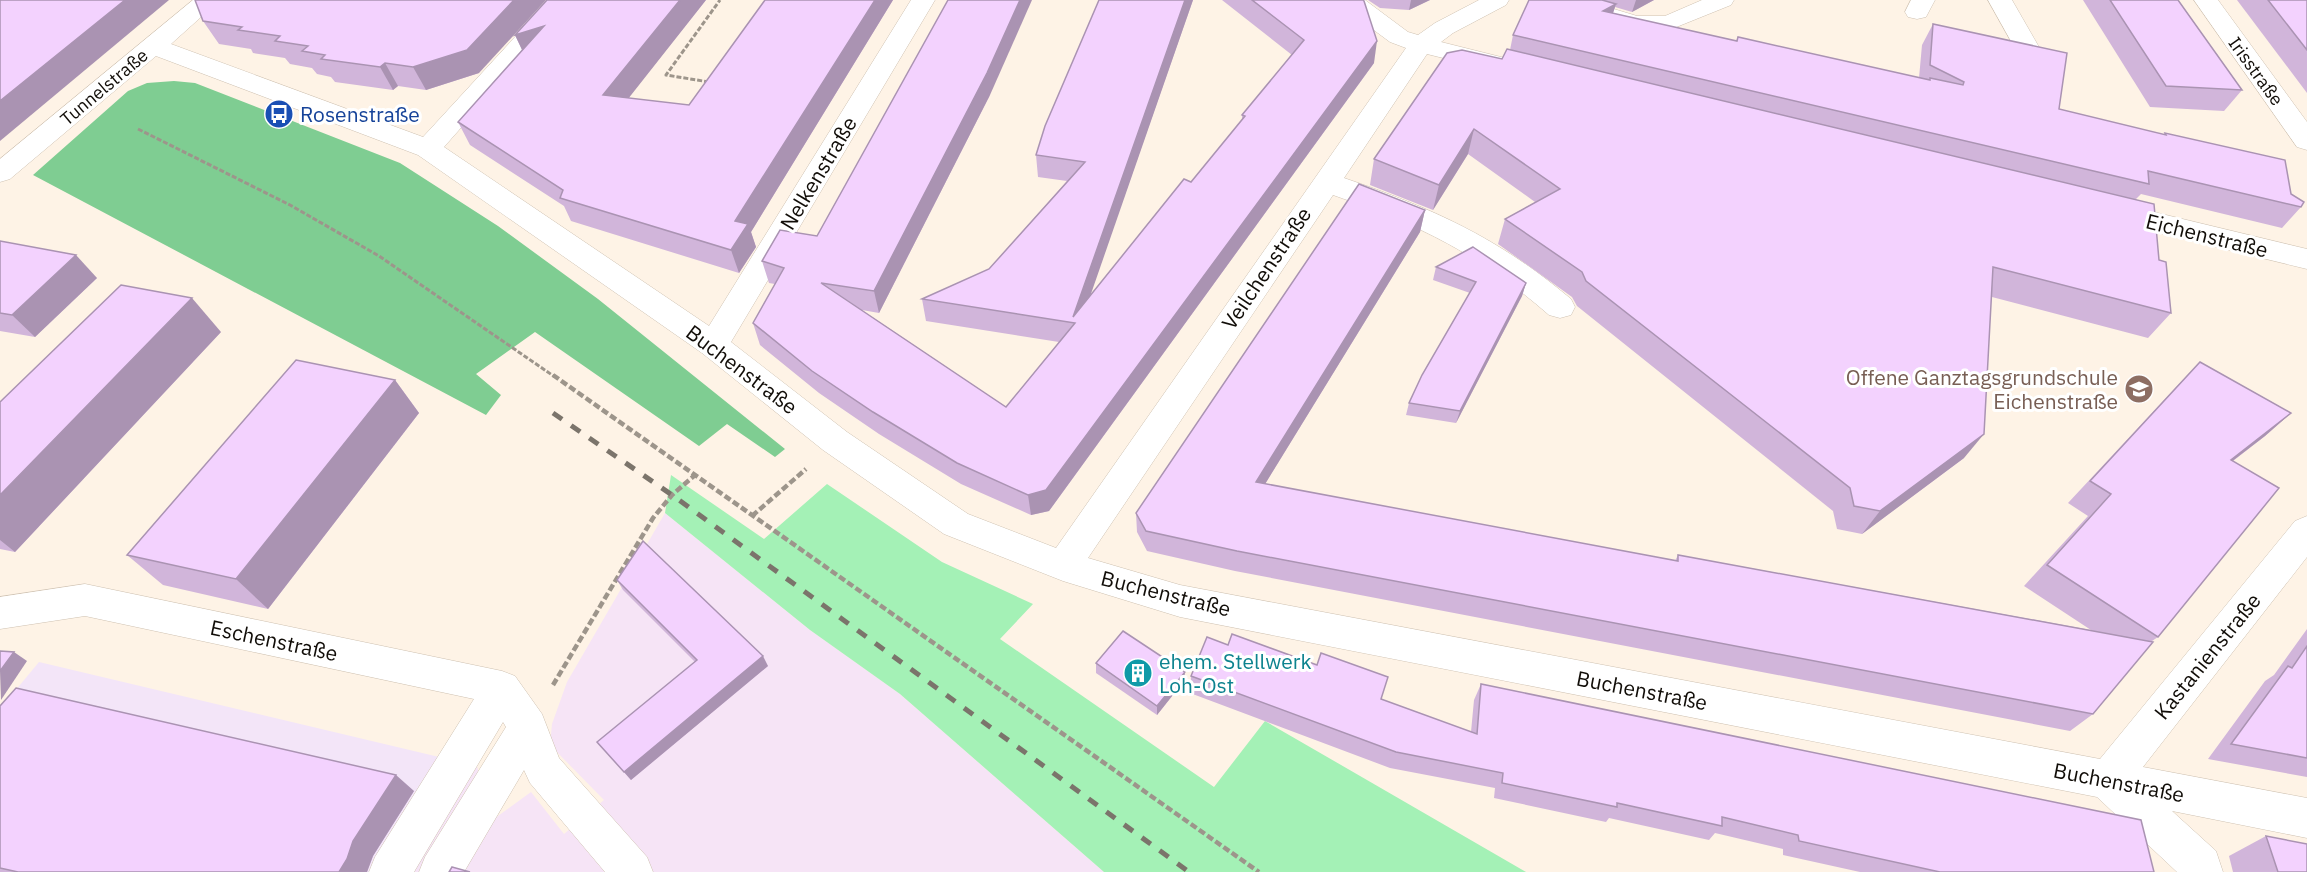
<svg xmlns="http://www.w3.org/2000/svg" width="2307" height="872" font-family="'IBM Plex Sans',sans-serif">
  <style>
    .commercial { fill: #f3e5f8 }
    .industrial { fill: #f6e4f6 }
    .green { fill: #a4f1b6 }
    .forest { fill: #7fcd92 }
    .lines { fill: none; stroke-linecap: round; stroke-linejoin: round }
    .minor-casing { stroke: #cec1b1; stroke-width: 1 }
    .path-far1 { stroke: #9d958b; stroke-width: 3; stroke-dasharray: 5 2; stroke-linecap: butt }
    .path { stroke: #9d958b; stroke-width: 4.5; stroke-dasharray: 7 3; stroke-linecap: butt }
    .minor { fill: #fff; fill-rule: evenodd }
    .rail { stroke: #7b746b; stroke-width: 5; stroke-dasharray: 11 11; stroke-linecap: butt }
    .wall { fill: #d1b5da }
    .shaded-wall { fill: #aa93b2 }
    .building { fill: #f3d2fe; stroke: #aa93b2; stroke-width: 1.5 }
    .labels { text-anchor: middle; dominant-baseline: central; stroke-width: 6; stroke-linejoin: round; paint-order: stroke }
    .far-street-label { font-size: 18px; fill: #110d08; stroke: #fff }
    .transit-label { font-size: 21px; fill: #164399; stroke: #fff; text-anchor: start }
    .street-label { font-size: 21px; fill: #110d08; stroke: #fff }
    .education-label { font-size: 21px; fill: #785e54; stroke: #fff; text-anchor: end }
    .culture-label { font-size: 21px; fill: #0d838f; stroke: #fff; text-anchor: start }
  </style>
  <rect width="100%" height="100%" fill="#fef3e6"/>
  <!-- commercial -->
  <polygon class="commercial" points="39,662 477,766 413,872 0,872 0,709"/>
  <!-- industrial -->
  <polygon class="industrial" points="665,513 810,630 900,694 1104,872 413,872 477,766 491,821 531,792 564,834 604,800 550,745 552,724 567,682"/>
  <!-- green -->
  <polygon class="green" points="671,475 764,539 827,484 942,562 1033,604 1000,639 1214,787 1265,721 1526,872 1104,872 900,694 810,630 665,513"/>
  <!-- forest -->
  <polygon class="forest" points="174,81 195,83 400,163 498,226 598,299 785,449 775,457 727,424 699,446 535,332 476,374 501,395 486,415 33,175 128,91 147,83"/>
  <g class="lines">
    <!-- minor casing -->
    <g class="minor-casing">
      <g id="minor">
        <path d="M193,0H220L171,44L423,137L549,0H574L444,147L709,326L911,0H935L731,342L847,432L968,514L1056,548L1406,48L1390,42L1340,5L1337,0H1365L1408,32L1418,35L1435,23L1479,0H1509L1506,5L1453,33L1441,42L1505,58L1509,63L1505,68L1496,71L1427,54L1344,178C1434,209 1497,237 1571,299L1575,307L1571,315L1560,318L1549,315C1479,254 1420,225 1333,195L1088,558L1180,585L2100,759L2295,521L2307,516V557L2143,767L2307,798V838L2172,811L2216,851L2223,872H2177L2097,797L1180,617L1063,581L944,534L823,450L702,353L418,155L156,56L10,179L0,182V159Z"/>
        <polygon points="1546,0 1584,0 1637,16 1665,16 1702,0 1734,0 1731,5 1669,30 1636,30 1549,5"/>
        <polygon points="1911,0 1935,0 1926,17 1917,19 1908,17 1905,12"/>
        <polygon points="1988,0 2012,0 2043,54 2039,59 2030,62 2021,59"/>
        <polygon points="2194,0 2218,0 2307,122 2307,150 2297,147"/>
        <polygon points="2112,202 2307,249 2307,269 2102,219 2098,212 2102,205"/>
        <polygon points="85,584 502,671 515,676 542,714 559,758 647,857 653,872 605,872 530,783 524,770 464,872 419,872 425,857 506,727 503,722 414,872 369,872 375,857 474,699 85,616 0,629 0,597"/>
      </g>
    </g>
    <!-- path-far1 -->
    <g class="path-far1">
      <polyline points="709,82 666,75 720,0"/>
      <polyline points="138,129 290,205 379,256 555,377"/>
    </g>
    <!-- path -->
    <g class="path">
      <polyline points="553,375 1259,872"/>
      <polyline points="752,516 806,469"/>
      <polyline points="553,685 653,518 672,495 695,475"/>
    </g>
    <!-- minor -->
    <use href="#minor" class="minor"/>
    <!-- rail -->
    <polyline class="rail" points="553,413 672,495 1189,872"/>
  </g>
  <!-- wall -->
  <g class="wall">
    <polygon points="195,0 479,73 426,90 398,86 393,90 335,82 331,77 317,74 312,68 290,64 285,58 253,53 251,49 219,44 203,21"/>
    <polygon points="706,0 628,98 689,105 765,0 893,0 751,232 756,247 739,273 571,221 564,206 470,145 458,122 522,50 515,35"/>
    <polygon points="1099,0 1193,0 1089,297 1191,182 1242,120 1242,115 1292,55 1222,0 1363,0 1374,63 1049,511 1031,515 961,484 879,434 819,393 760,345 753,323 775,284 769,283 762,261 817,236 990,95 879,313 862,310 1006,407 1059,342 926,321 922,299 989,269 1067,181 1038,177 1036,155"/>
    <polygon points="1368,0 1430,0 1409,10 1380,8"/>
    <polygon points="1529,0 1654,0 1632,12 1615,7 1613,13 1736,41 1738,37 1919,78 1922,45 1933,24 2059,109 2164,135 2165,133 2291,194 2301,207 2282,228 2141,194 2136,199 2159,260 2171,313 2148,338 1992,297 1964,458 1862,534 1837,529 1833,511 1577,306 1572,297 1498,244 1505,219 1535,202 1468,154 1433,210 1370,185 1374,159 1502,59 1510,50 1513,35"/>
    <polygon points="2083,0 2178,0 2242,90 2224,111 2150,107"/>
    <polygon points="2237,0 2307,0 2307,93"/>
    <polygon points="1425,210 1420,232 1265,484 1675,561 1678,555 2091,630 2024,586 2088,516 2068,503 2177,386 2200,362 2291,413 2265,436 2233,461 2158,637 2152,641 2093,714 2070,731 1235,571 1147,551 1137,532 1136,513"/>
    <polygon points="0,241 97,278 35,337 0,331"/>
    <polygon points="1436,267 1526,283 1522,296 1456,423 1406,415 1409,403 1470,293 1433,280"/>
    <polygon points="221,332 15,552 0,549 0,402"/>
    <polygon points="395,380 419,413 268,609 163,585 127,555"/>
    <polygon points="617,580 768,666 631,780 597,742 695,662 623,590"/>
    <polygon points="2307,629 2307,777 2208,759 2265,681 2274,675"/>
    <polygon points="1228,645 1317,665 1381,699 1471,732 1474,700 1481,684 2154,872 1860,872 1783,855 1783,849 1715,833 1709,840 1609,818 1606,822 1494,798 1495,788 1390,768 1190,693 1191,676"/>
    <polygon points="1096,663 1184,681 1157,715 1096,673"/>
    <polygon points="0,706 414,791 373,856 367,872 0,872"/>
    <polygon points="2266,836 2307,872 2233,872 2229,856"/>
  </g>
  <!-- shaded-wall -->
  <g class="shaded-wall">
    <polygon points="125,0 169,0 0,141 0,101"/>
    <polygon points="514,0 546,0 479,73 426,90 413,67"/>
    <polygon points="680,0 706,0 613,118 603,95"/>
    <polygon points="875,0 893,0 751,232 756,247 739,273 731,250 735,221"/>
    <polygon points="1020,0 1032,0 990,95 879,313 874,291"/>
    <polygon points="1185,0 1193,0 1076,337 1073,317"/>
    <polygon points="1411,0 1430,0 1409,10"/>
    <polygon points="1636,0 1654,0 1632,12"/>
    <polygon points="1616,4 1609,25 1603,11"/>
    <polygon points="544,26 526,58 515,35"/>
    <polygon points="1377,41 1374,63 1049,511 1031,515 1028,495"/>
    <polygon points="385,63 398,86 393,90 380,67"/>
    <polygon points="1474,129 1468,154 1433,210 1439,185"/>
    <polygon points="1425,210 1420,232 1254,502 1256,482"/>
    <polygon points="76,255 97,278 35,337 12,315"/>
    <polygon points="1526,283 1522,296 1456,423 1460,411"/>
    <polygon points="192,298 221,332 15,552 0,540 0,495"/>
    <polygon points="395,380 419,413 268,609 236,579"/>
    <polygon points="2291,413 2265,436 2205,482 2231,460"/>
    <polygon points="1984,434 1964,458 1862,534 1880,511"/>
    <polygon points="14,652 27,661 1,700 0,671"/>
    <polygon points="763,656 768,666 631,780 624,772"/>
    <polygon points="1185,672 1184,681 1157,715 1157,706"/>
    <polygon points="396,775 414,791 373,856 367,872 339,872 353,841"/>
  </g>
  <!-- building -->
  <g class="building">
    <polygon points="0,0 125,0 0,101"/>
    <polygon points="195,0 514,0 467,50 413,67 385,63 380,67 321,59 325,55 302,51 308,46 275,41 280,36 238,30 242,27 203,21"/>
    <polygon points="547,0 680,0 603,95 689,105 765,0 875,0 735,221 748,224 731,250 560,198 563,190 458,122 544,26 515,35"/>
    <polygon points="948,0 1020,0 987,73 874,291 821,283 1006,407 1075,323 922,299 989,269 1085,162 1036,155 1045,126 1099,0 1185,0 1073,317 1184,179 1191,182 1245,116 1242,115 1304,40 1252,0 1363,0 1364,1 1377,41 1046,490 1028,495 957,463 873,412 812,371 753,323 784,268 762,261 780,230 817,236"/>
    <polygon points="1529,0 1602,0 1616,4 1603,11 1737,41 1738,37 1930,80 1930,78 1963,85 1964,82 1930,65 1933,24 2067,53 2059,109 2166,135 2165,133 2285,160 2291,194 2304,202 2301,207 2148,171 2149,184 1513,35"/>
    <polygon points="2110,0 2178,0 2242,90 2166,86"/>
    <polygon points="2268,0 2307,0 2307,50"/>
    <polygon points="1507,49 2154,204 2159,260 2166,262 2171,313 1993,267 1984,434 1880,511 1854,506 1850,488 1586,281 1582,272 1505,219 1560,189 1474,129 1439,185 1374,159 1447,53 1462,50 1502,59"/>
    <polygon points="1359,184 1425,210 1256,482 1678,561 1678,555 2153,642 2093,714 1237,551 1146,531 1136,513"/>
    <polygon points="0,241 76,255 12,315 0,313"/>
    <polygon points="1473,247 1526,283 1460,411 1409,403 1422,375 1476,282 1436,267"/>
    <polygon points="121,285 192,298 0,495 0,402"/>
    <polygon points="296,360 395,380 236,579 127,555"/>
    <polygon points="2200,362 2291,413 2231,460 2279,488 2158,637 2047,565 2111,494 2090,481"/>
    <polygon points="643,541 763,656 624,772 597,742 697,660 617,580"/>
    <polygon points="1123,631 1185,672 1157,706 1096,663"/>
    <polygon points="1232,634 1317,665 1321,653 1388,677 1381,699 1477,734 1481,684 2141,820 2154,872 1940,872 1799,841 1798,835 1722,817 1722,826 1617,803 1617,807 1502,783 1503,773 1396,752 1191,676 1207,637 1228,645"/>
    <polygon points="2307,646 2307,758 2231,744 2288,666 2292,668"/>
    <polygon points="0,651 14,652 0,671"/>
    <polygon points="16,688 396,775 353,841 347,859 339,872 18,872 0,868 0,706"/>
    <polygon points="2266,836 2307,844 2307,872 2278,872"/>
    <polygon points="452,867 470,872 449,872"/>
  </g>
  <!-- icons -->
  <defs>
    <g id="bus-disc" transform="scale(1.5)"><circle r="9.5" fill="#1a4fb4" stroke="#fff"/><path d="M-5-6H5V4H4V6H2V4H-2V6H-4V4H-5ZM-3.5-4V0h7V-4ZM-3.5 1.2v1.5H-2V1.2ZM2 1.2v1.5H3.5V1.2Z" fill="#fff"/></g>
    <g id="school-disc" transform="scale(1.5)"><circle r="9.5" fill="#8d6e63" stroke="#fff"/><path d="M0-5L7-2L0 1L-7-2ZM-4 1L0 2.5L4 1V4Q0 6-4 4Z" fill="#fff"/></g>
    <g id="building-disc" transform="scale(1.5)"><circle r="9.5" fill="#0f9aa8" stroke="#fff"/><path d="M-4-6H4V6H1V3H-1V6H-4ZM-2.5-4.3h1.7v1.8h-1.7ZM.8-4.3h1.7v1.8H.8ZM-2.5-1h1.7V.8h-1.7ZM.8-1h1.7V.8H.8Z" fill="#fff"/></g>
  </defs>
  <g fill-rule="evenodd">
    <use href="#bus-disc" x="279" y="114"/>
    <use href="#school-disc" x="2139" y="389"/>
    <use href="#building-disc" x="1138" y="673"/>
  </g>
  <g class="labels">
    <!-- far-street labels -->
    <g class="far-street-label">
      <text transform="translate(2256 71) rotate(54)">Irisstraße</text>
      <text transform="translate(104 87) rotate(-40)">Tunnelstraße</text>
    </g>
    <!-- transit labels -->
    <g class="transit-label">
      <text x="300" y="114">Rosenstraße</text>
    </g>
    <!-- street labels -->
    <g class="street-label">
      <text transform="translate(818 173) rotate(-59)">Nelkenstraße</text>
      <text transform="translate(2207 235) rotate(14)">Eichenstraße</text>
      <text transform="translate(1266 268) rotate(-56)">Veilchenstraße</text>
      <text transform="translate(742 369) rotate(37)">Buchenstraße</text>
      <text transform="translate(1166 593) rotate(14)">Buchenstraße</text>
      <text transform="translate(274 640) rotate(12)">Eschenstraße</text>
      <text transform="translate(2207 656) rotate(-51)">Kastanienstraße</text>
      <text transform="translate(1642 690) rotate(11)">Buchenstraße</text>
      <text transform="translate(2119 782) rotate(11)">Buchenstraße</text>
    </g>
    <!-- education labels -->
    <g class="education-label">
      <text x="2118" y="377">Offene Ganztagsgrundschule<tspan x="2118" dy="24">Eichenstraße</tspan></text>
    </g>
    <!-- culture labels -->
    <g class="culture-label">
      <text x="1159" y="661">ehem. Stellwerk<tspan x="1159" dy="24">Loh-Ost</tspan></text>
    </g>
  </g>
</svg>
